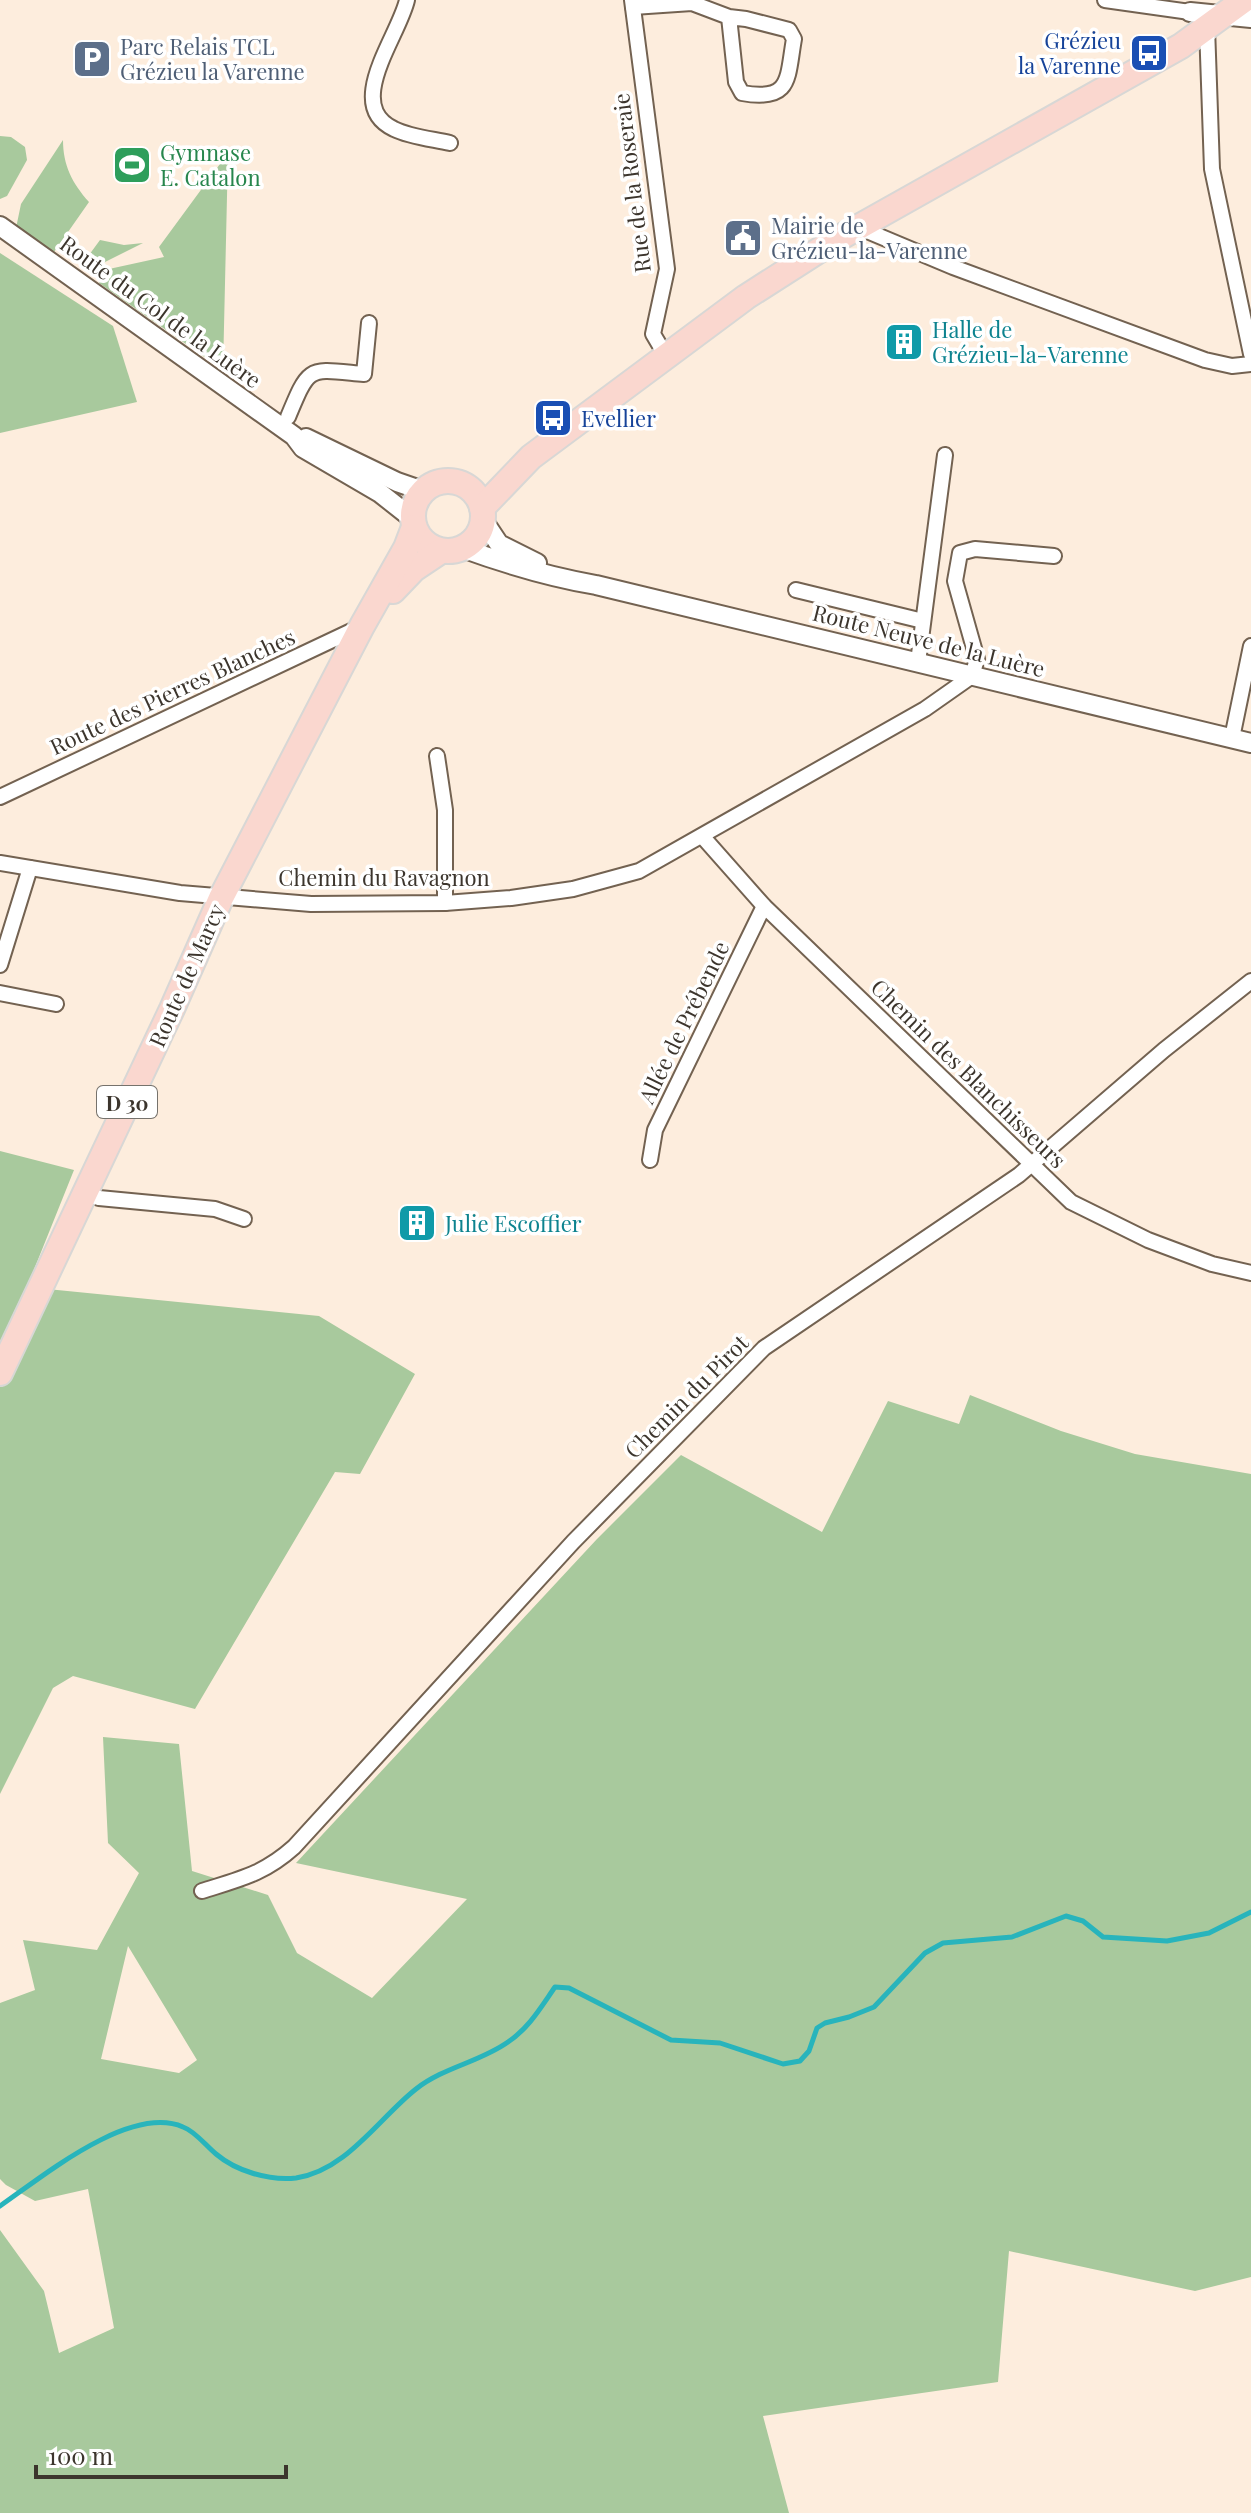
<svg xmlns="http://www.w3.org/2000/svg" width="1251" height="2513" font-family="'Playfair Display',serif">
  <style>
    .green { fill: #a8c99d; fill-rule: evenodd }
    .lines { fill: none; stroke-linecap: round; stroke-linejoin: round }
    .stream { stroke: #28b4bc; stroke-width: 5 }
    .minor-casing { stroke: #736251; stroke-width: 18 }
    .tertiary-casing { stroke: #736251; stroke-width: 22 }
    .primary-casing { stroke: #d8d7d5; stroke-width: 28 }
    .minor { stroke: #fff; stroke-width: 14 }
    .tertiary { stroke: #fff; stroke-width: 18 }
    .primary { stroke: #fad7cf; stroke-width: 24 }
    .labels { text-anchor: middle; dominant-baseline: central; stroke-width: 7; stroke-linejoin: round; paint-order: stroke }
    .shield { fill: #fff; stroke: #76726c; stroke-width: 2 }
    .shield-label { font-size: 20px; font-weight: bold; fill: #3c352d }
    .transit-label { font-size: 22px; fill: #164399; stroke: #fff; text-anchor: end }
    .service-label { font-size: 22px; fill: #4e5e75; stroke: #fff; text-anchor: start }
    .leisure-label { font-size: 22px; fill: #27864d; stroke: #fff; text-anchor: start }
    .street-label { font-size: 22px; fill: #3c352d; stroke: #fff }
    .culture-label { font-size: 22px; fill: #0d838f; stroke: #fff; text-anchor: start }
  </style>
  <rect width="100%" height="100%" fill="#fdeddd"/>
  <!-- green -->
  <g class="green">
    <polygon points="0,136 11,137 25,147 27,160 7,196 0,199"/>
    <path d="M63,140C63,165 72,183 89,202L54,252L16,228L21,204Z"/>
    <polygon points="228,153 223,370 99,283 109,269 164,257 159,247"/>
    <polygon points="100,240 124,245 143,243 87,271 81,266"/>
    <polygon points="0,253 113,326 137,402 0,433"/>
    <polygon points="0,1151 74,1170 27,1287 319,1316 415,1374 360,1474 335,1472 195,1709 73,1676 53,1688 0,1794"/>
    <path d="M970,1395L1061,1431L1135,1454L1251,1474V2277L1195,2291L1009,2251L998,2382L763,2416L789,2513H0V2230L44,2291L59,2353L114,2328L88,2189L35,2201L6,2185L0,2179V2003L35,1990L23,1940L97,1950L139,1873L108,1843L103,1737L179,1744L192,1871L268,1895L297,1953L372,1998L467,1899L296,1863L597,1539L681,1455L822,1532L888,1401L959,1424ZM128,1946L197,2060L179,2073L101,2059Z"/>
  </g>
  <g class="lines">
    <!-- stream -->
    <path class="stream" d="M0,2206C42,2177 130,2104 183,2127C195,2131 206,2146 216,2154C236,2171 269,2181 296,2178C346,2171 379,2118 416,2089C444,2067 480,2062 508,2042C529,2028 541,2007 555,1987L569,1988L671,2040L720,2043L783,2064L800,2061L809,2051L817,2028L825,2023L849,2017L874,2007L925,1953L943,1943L1012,1937L1066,1916L1083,1921L1103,1937L1167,1941L1209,1933L1251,1912"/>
    <!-- minor casing -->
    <g class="minor-casing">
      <g id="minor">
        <path d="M407,0C399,36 343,105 394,129C410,137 432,139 450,143"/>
        <polyline points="632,0 667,269 653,334 666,356"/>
        <polyline points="1105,0 1190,12"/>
        <path d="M633,7L692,3L729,17L736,82L742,93C792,102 787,78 794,39L789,30L746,19L729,17"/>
        <polyline points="1207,27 1212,169 1251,354"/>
        <polyline points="860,228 953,267 1205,360 1232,366 1251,364"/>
        <path d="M288,417C310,364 308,369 364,374L369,323"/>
        <polyline points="796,590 923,621"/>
        <polyline points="918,662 945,455"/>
        <polyline points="1232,738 1251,646"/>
        <polyline points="437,756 445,810 445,903"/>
        <polyline points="0,797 362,626"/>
        <polyline points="702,836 764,906 1071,1202 1148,1240 1212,1264 1251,1273"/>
        <polyline points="0,863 180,893 311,904 445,903 511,898 573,889 639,871 925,709 972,676 977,659 955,581 960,553 975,549 1054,556"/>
        <polyline points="0,965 30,868"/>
        <polyline points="0,993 56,1004"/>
        <polyline points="650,1160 655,1130 764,906"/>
        <polyline points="84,1193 99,1198 215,1209 244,1219"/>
        <path d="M202,1891C240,1879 264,1874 294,1847L573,1542L764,1348L1019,1175L1164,1050L1251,981"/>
      </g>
    </g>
    <!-- tertiary casing -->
    <g class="tertiary-casing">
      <g id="tertiary">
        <polyline points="1190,12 1251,18"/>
        <polyline points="0,226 294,436 303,448 380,493 413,519"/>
        <polyline points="306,438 397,482 423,491"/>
        <polyline points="483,520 499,544 537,563"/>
        <path d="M462,548C506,564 549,577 596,585L1251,743"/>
      </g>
    </g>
    <!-- primary casing -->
    <g class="primary-casing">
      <g id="primary">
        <circle cx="448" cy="516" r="35"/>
        <polyline points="482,508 531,457 746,297 832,242 1181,46 1244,0"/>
        <polyline points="393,591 414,569 441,551"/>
        <polyline points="0,1373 172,1009 221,898 362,626 406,548 414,527"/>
      </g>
    </g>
    <!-- minor -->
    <use href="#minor" class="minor"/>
    <!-- tertiary -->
    <use href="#tertiary" class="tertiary"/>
    <!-- primary -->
    <use href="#primary" class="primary"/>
  </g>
  <!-- icons -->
  <defs>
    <g id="bus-square" transform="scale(2)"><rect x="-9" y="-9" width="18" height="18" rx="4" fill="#1a4fb4" stroke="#fff"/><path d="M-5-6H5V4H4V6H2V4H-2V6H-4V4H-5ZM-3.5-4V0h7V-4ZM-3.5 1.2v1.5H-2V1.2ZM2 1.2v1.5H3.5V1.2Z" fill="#fff"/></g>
    <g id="parking-square" transform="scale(2)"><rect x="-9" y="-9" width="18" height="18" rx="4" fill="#5c6f8a" stroke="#fff"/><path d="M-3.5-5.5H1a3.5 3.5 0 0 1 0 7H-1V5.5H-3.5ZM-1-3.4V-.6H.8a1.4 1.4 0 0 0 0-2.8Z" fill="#fff"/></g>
    <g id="stadium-square" transform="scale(2)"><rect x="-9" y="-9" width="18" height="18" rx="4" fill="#2e9e5b" stroke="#fff"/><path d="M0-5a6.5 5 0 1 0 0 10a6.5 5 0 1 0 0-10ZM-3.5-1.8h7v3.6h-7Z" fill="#fff"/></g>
    <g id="civic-square" transform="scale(2)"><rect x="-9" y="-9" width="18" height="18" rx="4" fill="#5c6f8a" stroke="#fff"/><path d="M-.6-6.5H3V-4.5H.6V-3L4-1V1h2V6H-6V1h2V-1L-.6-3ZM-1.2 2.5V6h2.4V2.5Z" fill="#fff"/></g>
    <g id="building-square" transform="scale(2)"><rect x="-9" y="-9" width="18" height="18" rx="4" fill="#0f9aa8" stroke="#fff"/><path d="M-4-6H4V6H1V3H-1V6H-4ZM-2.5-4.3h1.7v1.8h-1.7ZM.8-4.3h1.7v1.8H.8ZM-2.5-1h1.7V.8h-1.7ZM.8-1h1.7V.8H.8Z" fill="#fff"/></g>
  </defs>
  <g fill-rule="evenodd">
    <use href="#bus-square" x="1149" y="53"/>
    <use href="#parking-square" x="92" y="59"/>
    <use href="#stadium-square" x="132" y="165"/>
    <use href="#civic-square" x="743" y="238"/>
    <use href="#building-square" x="904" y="342"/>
    <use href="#bus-square" x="553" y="418"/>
    <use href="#building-square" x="417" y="1223"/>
  </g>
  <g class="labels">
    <!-- shield labels -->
    <rect class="shield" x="97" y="1086" width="60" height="32" rx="6"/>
    <g class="shield-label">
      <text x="127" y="1102">D 30</text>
    </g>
    <!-- transit labels -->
    <g class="transit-label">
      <text x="1121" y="40">Grézieu<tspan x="1121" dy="25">la Varenne</tspan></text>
      <text x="581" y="418" text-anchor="start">Evellier</text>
    </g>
    <!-- service labels -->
    <g class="service-label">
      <text x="120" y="46">Parc Relais TCL<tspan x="120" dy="25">Grézieu la Varenne</tspan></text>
      <text x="771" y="225">Mairie de<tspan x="771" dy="25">Grézieu-la-Varenne</tspan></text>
    </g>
    <!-- leisure labels -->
    <g class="leisure-label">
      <text x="160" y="152">Gymnase<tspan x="160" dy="25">E. Catalon</tspan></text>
    </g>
    <!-- street labels -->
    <g class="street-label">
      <text transform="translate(631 183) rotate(-97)">Rue de la Roseraie</text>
      <text transform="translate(161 311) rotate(36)">Route du Col de la Luère</text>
      <text transform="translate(929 640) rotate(14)">Route Neuve de la Luère</text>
      <text transform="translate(172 691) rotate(-25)">Route des Pierres Blanches</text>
      <text x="384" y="877">Chemin du Ravagnon</text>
      <text transform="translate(186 975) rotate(-66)">Route de Marcy</text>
      <text transform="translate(683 1022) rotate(-64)">Allée de Prébende</text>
      <text transform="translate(969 1073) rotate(44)">Chemin des Blanchisseurs</text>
      <text transform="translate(686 1396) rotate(-45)">Chemin du Pirot</text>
    </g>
    <!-- culture labels -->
    <g class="culture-label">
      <text x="932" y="329">Halle de<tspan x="932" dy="25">Grézieu-la-Varenne</tspan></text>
      <text x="445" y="1223">Julie Escoffier</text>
    </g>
  </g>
  <!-- scale -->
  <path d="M36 2465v12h250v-12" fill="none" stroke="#3c352d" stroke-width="4"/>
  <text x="48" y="2465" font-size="24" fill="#3c352d" stroke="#ffffff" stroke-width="6" paint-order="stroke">100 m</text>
</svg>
